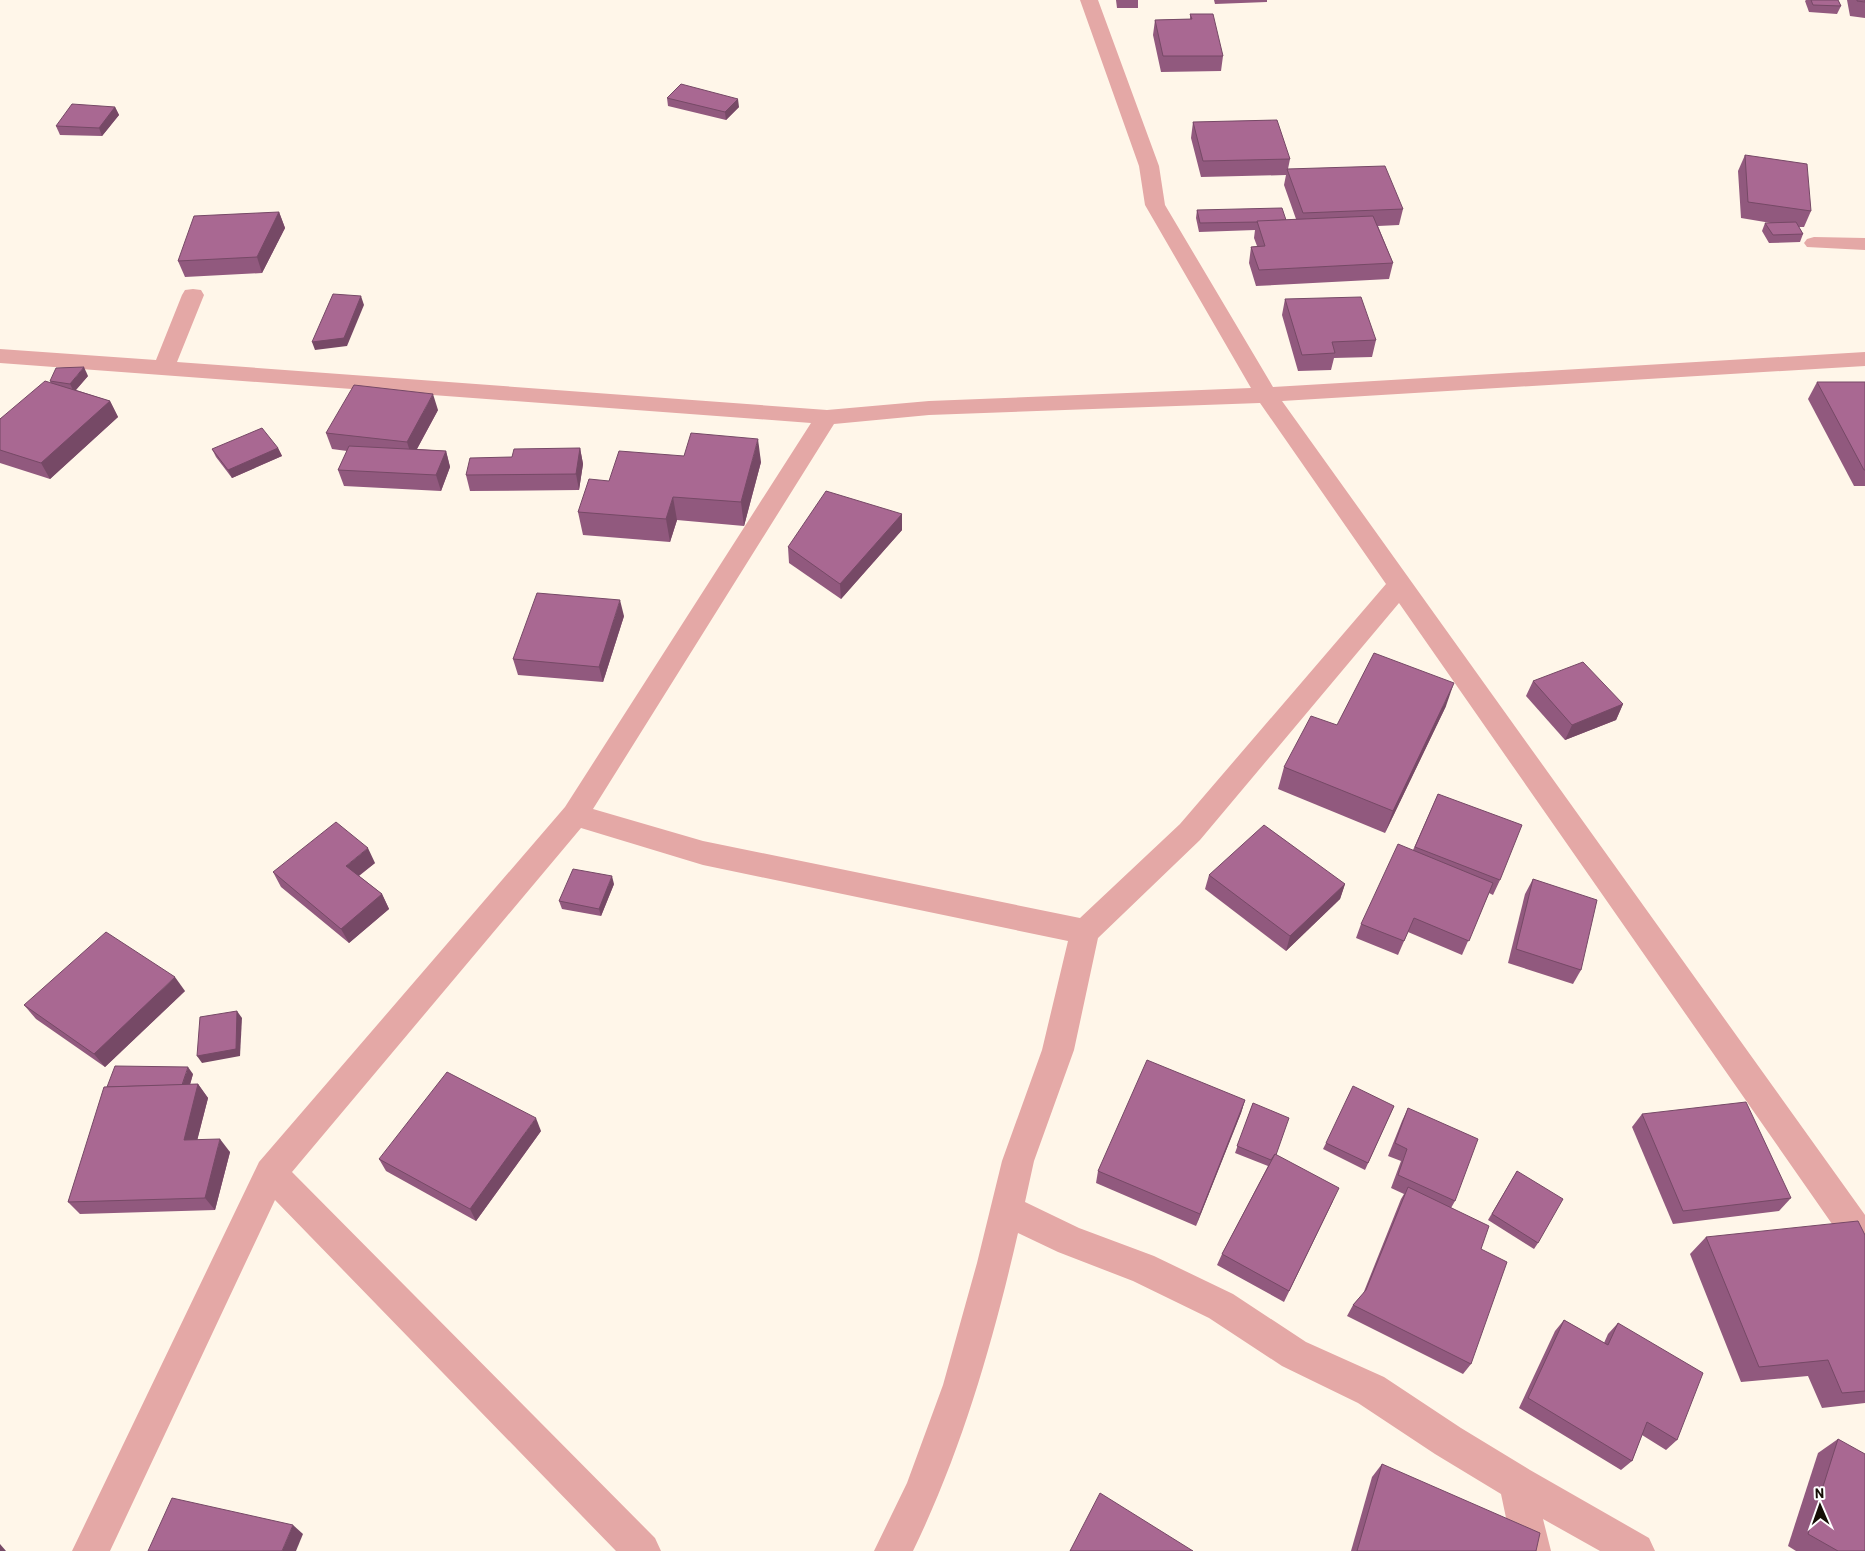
<svg xmlns="http://www.w3.org/2000/svg" width="1865" height="1551" font-family="Barlow,sans-serif">
  <style>
    .lines { fill: none; stroke-linecap: round; stroke-linejoin: round }
    .street { fill: #e4a8a6; fill-rule: evenodd }
    .wall { fill: #91597e }
    .shaded-wall { fill: #764966 }
    .building { fill: #a96892; stroke: #764966 }
  </style>
  <rect width="100%" height="100%" fill="#fff6e9"/>
  <g class="lines">
    <!-- street -->
    <g class="street">
      <path d="M1080,0H1098L1159,166L1165,205L1273,387L1865,352V366L1282,401L1865,1215V1259L1853,1254L1399,603L1200,840L1098,938L1074,1050L1034,1161L1025,1202L1079,1228L1154,1256L1233,1294L1306,1342L1384,1377L1461,1428L1530,1470L1649,1538L1655,1551H1600L1543,1519L1551,1551H1513L1501,1494L1435,1454L1358,1403L1282,1366L1209,1318L1133,1281L1058,1252L1018,1233C993,1342 962,1450 913,1551H874L907,1483L943,1385L977,1263L1002,1161L1042,1050L1068,941L703,865L581,828L292,1172L655,1538L661,1551H616L275,1200L110,1551H72L259,1162L565,807L811,423L0,363V349L156,360L182,295L185,290L193,289L201,290L204,295L177,362L827,410L929,401L1251,388L1145,205L1139,166ZM1260,403L1386,584L1180,824L1080,918L703,841L593,809L834,424L929,415Z"/>
      <polygon points="1814,237 1865,238 1865,250 1807,247 1804,243 1807,239"/>
    </g>
  </g>
  <!-- wall -->
  <g class="wall">
    <polygon points="1116,0 1138,0 1138,8 1117,8"/>
    <polygon points="1214,0 1267,0 1267,2 1215,4"/>
    <polygon points="1806,0 1838,0 1841,6 1837,14 1809,12 1805,1"/>
    <polygon points="1847,0 1865,0 1865,18 1850,16"/>
    <polygon points="1190,14 1223,56 1221,71 1161,72 1153,35 1155,20 1190,19"/>
    <polygon points="667,98 739,107 726,120 668,106"/>
    <polygon points="115,107 119,115 102,136 60,135 56,126"/>
    <polygon points="1193,122 1290,159 1288,169 1403,209 1399,225 1378,226 1393,263 1389,279 1256,286 1249,263 1251,247 1257,246 1254,238 1255,230 1199,232 1196,218 1197,210 1286,220 1296,219 1284,185 1286,175 1201,177 1191,138"/>
    <polygon points="1745,155 1811,211 1804,227 1799,227 1803,234 1800,242 1769,243 1762,231 1765,223 1771,223 1741,218 1738,171"/>
    <polygon points="279,212 285,228 262,273 185,277 178,261"/>
    <polygon points="1285,299 1376,340 1372,357 1334,358 1331,370 1298,371 1282,315"/>
    <polygon points="88,376 76,390 110,401 118,417 50,479 0,463 0,419 51,383 50,381"/>
    <polygon points="1817,382 1865,382 1865,486 1854,486 1808,399"/>
    <polygon points="438,410 417,449 446,451 450,467 441,491 344,486 338,470 347,451 332,449 326,433"/>
    <polygon points="278,448 282,456 232,478 216,457 212,449"/>
    <polygon points="580,448 583,464 579,490 470,491 466,475 512,457"/>
    <polygon points="761,462 744,526 677,520 670,542 583,535 578,512 609,481"/>
    <polygon points="902,514 902,530 841,599 789,563 788,547"/>
    <polygon points="624,616 603,682 518,675 513,659"/>
    <polygon points="1533,681 1623,704 1616,720 1565,740 1526,696"/>
    <polygon points="1446,706 1385,833 1278,789 1284,767 1337,725"/>
    <polygon points="1438,794 1500,880 1493,895 1489,893 1462,955 1408,932 1398,955 1356,938 1361,924 1413,850"/>
    <polygon points="375,863 359,876 382,894 389,909 349,943 281,887 273,872"/>
    <polygon points="1209,875 1345,884 1340,899 1286,951 1205,889"/>
    <polygon points="1533,879 1581,970 1573,984 1508,963 1525,894"/>
    <polygon points="614,884 601,916 562,909 559,901"/>
    <polygon points="185,991 105,1067 36,1019 24,1005"/>
    <polygon points="193,1074 190,1085 198,1084 208,1098 197,1140 230,1152 215,1210 80,1214 68,1202 107,1087"/>
    <polygon points="1245,1100 1241,1113 1196,1226 1096,1183 1098,1171"/>
    <polygon points="1253,1103 1276,1155 1333,1201 1284,1302 1217,1265 1222,1254 1268,1166 1235,1153"/>
    <polygon points="1394,1106 1365,1170 1323,1149 1326,1143"/>
    <polygon points="1408,1108 1455,1201 1451,1208 1481,1249 1471,1364 1463,1374 1347,1316 1353,1305 1363,1294 1401,1199 1404,1194 1391,1188 1401,1161 1388,1156 1402,1121"/>
    <polygon points="1642,1114 1791,1198 1779,1211 1673,1224 1632,1127"/>
    <polygon points="541,1131 476,1221 386,1171 379,1159"/>
    <polygon points="1517,1171 1538,1243 1534,1249 1488,1220"/>
    <polygon points="1865,1235 1865,1403 1822,1408 1808,1376 1741,1382 1690,1254 1706,1237"/>
    <polygon points="1564,1320 1604,1343 1608,1334 1618,1323 1677,1440 1666,1450 1642,1435 1632,1461 1621,1470 1519,1408 1555,1331"/>
    <polygon points="1838,1439 1865,1551 1796,1551 1788,1546 1818,1453"/>
    <polygon points="1382,1464 1536,1551 1351,1551 1372,1477"/>
  </g>
  <!-- shaded-wall -->
  <g class="shaded-wall">
    <polygon points="738,99 739,107 726,120 725,112"/>
    <polygon points="115,107 119,115 102,136 99,128"/>
    <polygon points="279,212 285,228 262,273 257,257"/>
    <polygon points="361,296 364,305 347,346 315,350 312,342"/>
    <polygon points="84,367 88,376 74,392 70,384"/>
    <polygon points="433,394 438,410 412,458 407,442"/>
    <polygon points="110,401 118,417 50,479 41,463"/>
    <polygon points="758,439 761,462 744,526 741,502"/>
    <polygon points="278,448 282,456 232,478 228,470"/>
    <polygon points="580,448 583,464 579,490 576,474"/>
    <polygon points="446,451 450,467 441,491 436,475"/>
    <polygon points="673,497 677,520 670,542 666,519"/>
    <polygon points="902,514 902,530 841,599 840,584"/>
    <polygon points="620,600 624,616 603,682 599,667"/>
    <polygon points="1454,683 1446,706 1385,833 1393,811"/>
    <polygon points="1623,704 1616,720 1565,740 1572,725"/>
    <polygon points="368,848 375,863 353,880 346,866"/>
    <polygon points="612,876 614,884 601,916 599,909"/>
    <polygon points="1345,884 1340,899 1286,951 1290,936"/>
    <polygon points="382,894 389,909 349,943 341,929"/>
    <polygon points="175,977 185,991 105,1067 94,1054"/>
    <polygon points="237,1011 242,1018 240,1056 202,1063 197,1056"/>
    <polygon points="188,1067 193,1074 187,1094 182,1087"/>
    <polygon points="198,1084 208,1098 194,1153 184,1140"/>
    <polygon points="1245,1100 1241,1113 1196,1226 1200,1214"/>
    <polygon points="536,1118 541,1131 476,1221 470,1209"/>
    <polygon points="220,1139 230,1152 215,1210 205,1198"/>
    <polygon points="293,1525 303,1534 296,1551 282,1551"/>
    <polygon points="0,1544 6,1551 0,1551"/>
  </g>
  <!-- building -->
  <g class="building">
    <polygon points="1811,0 1838,0 1841,6 1813,5"/>
    <polygon points="1857,0 1865,0 1865,2 1857,1"/>
    <polygon points="1190,14 1213,14 1223,56 1163,56 1155,20 1192,19"/>
    <polygon points="681,84 738,99 725,112 667,98"/>
    <polygon points="72,104 115,107 99,128 56,126"/>
    <polygon points="1277,120 1290,159 1203,161 1193,122"/>
    <polygon points="1745,155 1807,164 1811,211 1748,202"/>
    <polygon points="1385,166 1403,209 1303,213 1287,169"/>
    <polygon points="1282,208 1286,220 1257,222 1200,223 1197,210"/>
    <polygon points="279,212 257,257 178,261 194,216"/>
    <polygon points="1373,216 1393,263 1259,270 1251,247 1265,246 1257,221"/>
    <polygon points="1796,222 1803,234 1773,235 1765,223"/>
    <polygon points="333,294 361,296 344,338 312,342"/>
    <polygon points="1361,297 1376,340 1332,342 1335,353 1302,355 1285,299"/>
    <polygon points="84,367 70,384 50,381 56,368"/>
    <polygon points="45,381 110,401 41,463 0,450 0,419"/>
    <polygon points="1817,382 1865,382 1865,470 1864,470"/>
    <polygon points="354,385 433,394 407,442 326,433"/>
    <polygon points="262,428 278,448 228,470 212,449"/>
    <polygon points="691,433 758,439 741,502 673,497 666,519 578,512 589,479 609,481 619,451 684,456"/>
    <polygon points="349,446 446,451 436,475 338,470"/>
    <polygon points="580,448 576,474 466,475 470,458 512,457 514,449"/>
    <polygon points="826,491 902,514 840,584 788,547"/>
    <polygon points="537,593 620,600 599,667 513,659"/>
    <polygon points="1374,653 1454,683 1393,811 1284,767 1311,716 1337,725"/>
    <polygon points="1583,662 1623,704 1572,725 1533,681"/>
    <polygon points="1438,794 1522,825 1500,880 1415,847"/>
    <polygon points="336,822 368,848 346,866 382,894 341,929 273,872"/>
    <polygon points="1264,825 1345,884 1290,936 1209,875"/>
    <polygon points="1398,844 1493,883 1469,941 1414,918 1404,941 1361,924"/>
    <polygon points="573,869 612,876 599,909 559,901"/>
    <polygon points="1533,879 1597,900 1581,970 1516,949"/>
    <polygon points="106,932 175,977 94,1054 24,1005"/>
    <polygon points="237,1011 236,1049 197,1056 200,1017"/>
    <polygon points="1147,1060 1245,1100 1200,1214 1098,1171"/>
    <polygon points="115,1066 188,1067 182,1085 107,1087"/>
    <polygon points="447,1072 536,1118 470,1209 379,1159"/>
    <polygon points="198,1084 184,1140 220,1139 205,1198 68,1202 104,1087"/>
    <polygon points="1353,1086 1394,1106 1368,1163 1326,1143"/>
    <polygon points="1746,1102 1791,1198 1683,1211 1642,1114"/>
    <polygon points="1253,1103 1289,1118 1276,1155 1275,1154 1271,1160 1237,1146"/>
    <polygon points="1408,1108 1478,1139 1455,1201 1398,1175 1407,1149 1395,1143"/>
    <polygon points="1275,1154 1339,1188 1289,1291 1222,1254"/>
    <polygon points="1517,1171 1563,1199 1538,1243 1492,1214"/>
    <polygon points="1408,1187 1489,1226 1481,1249 1507,1262 1471,1364 1353,1305 1366,1290"/>
    <polygon points="1858,1221 1865,1235 1865,1391 1842,1393 1828,1360 1759,1367 1706,1237"/>
    <polygon points="1564,1320 1608,1345 1618,1323 1703,1373 1677,1440 1647,1422 1632,1461 1528,1398"/>
    <polygon points="1838,1439 1865,1454 1865,1551 1838,1551 1808,1534"/>
    <polygon points="1382,1464 1540,1533 1536,1551 1357,1551"/>
    <polygon points="1100,1493 1193,1551 1070,1551"/>
    <polygon points="172,1498 293,1525 282,1551 148,1551"/>
  </g>
  <!-- north arrow -->
  <g transform="translate(1820 1506) rotate(358)" stroke="#ffffff" stroke-width="4" paint-order="stroke">
  <path d="M0-4L9 19L0 12L-9 19Z" fill="#160e05"/>
  <text y="-8" font-size="14" font-weight="bold" text-anchor="middle" fill="#160e05">N</text>
  </g>
</svg>
